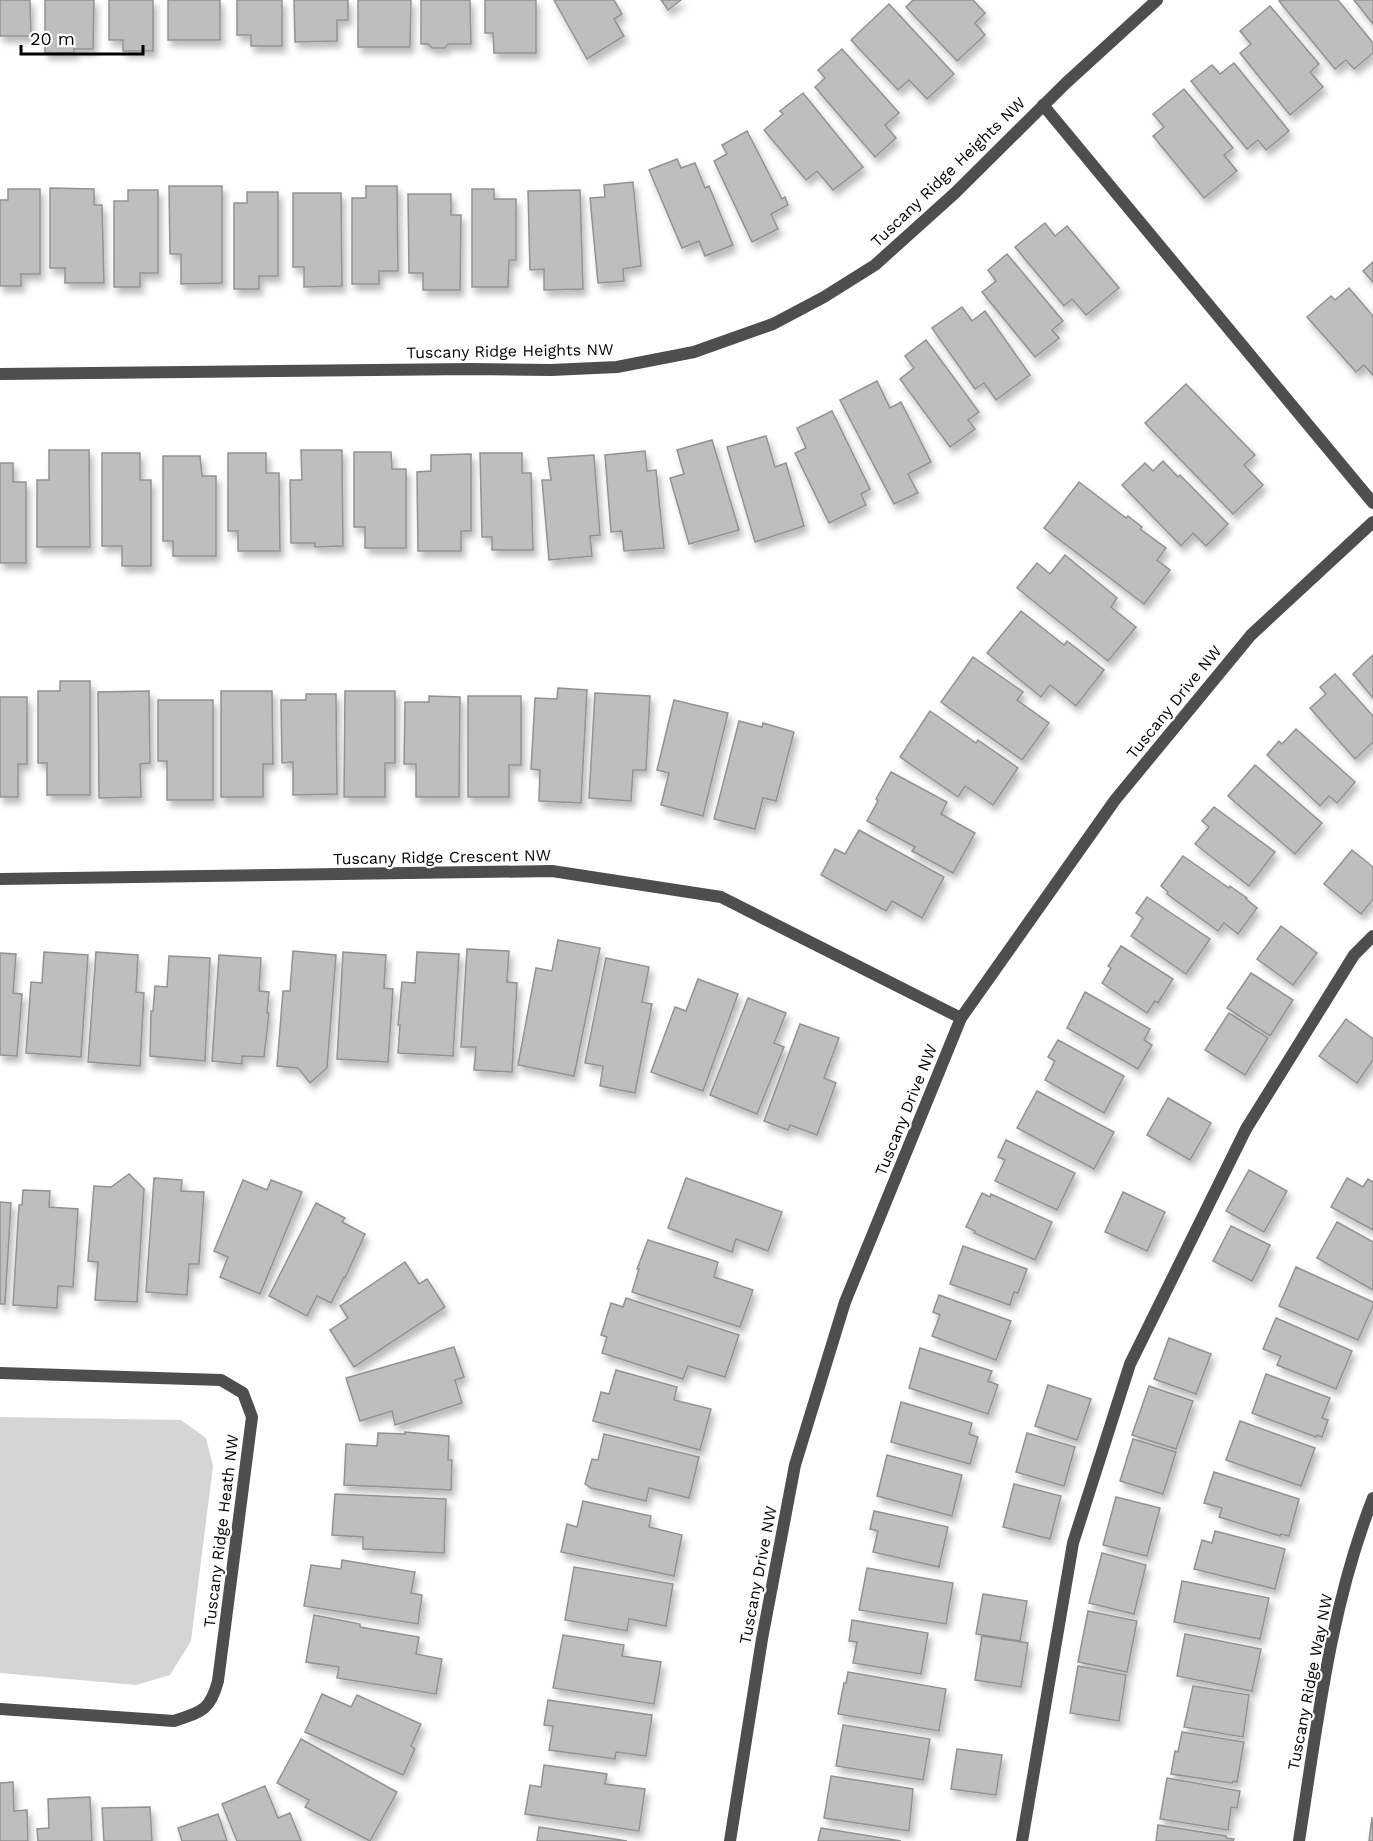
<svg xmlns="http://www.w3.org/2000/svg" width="1373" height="1841" font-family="'Work Sans',sans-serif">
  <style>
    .green { fill: #d5d5d5 }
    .building { fill: #bebebe; stroke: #929292; stroke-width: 1.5; filter: url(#shadow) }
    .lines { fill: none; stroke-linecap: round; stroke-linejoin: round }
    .lane { stroke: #4e4e4e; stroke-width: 12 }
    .street { stroke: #4e4e4e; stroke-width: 12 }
    .labels { text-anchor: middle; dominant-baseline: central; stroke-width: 4.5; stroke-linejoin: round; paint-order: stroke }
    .street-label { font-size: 16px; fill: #000; stroke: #fff }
  </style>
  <defs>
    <filter id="shadow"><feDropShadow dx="3.5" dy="6" stdDeviation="3" flood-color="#0004"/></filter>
  </defs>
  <rect width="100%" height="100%" fill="#fff"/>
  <!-- green -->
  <polygon class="green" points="0,1417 181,1420 206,1438 213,1466 191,1641 170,1675 136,1685 0,1673"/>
  <!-- building -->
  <g class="building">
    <polygon points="0,0 30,0 31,36 0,36"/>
    <polygon points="45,0 94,0 93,49 74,49 74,53 45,53"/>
    <polygon points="109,0 153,0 153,51 123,51 123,40 109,40"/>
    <rect x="168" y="0" width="52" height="40"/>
    <polygon points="237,0 282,0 282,46 251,46 251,35 237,35"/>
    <polygon points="294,0 348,0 348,20 337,20 337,41 295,42"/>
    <polygon points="358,0 411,0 410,47 358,47"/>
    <polygon points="421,0 470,0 471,44 448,44 445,48 432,48 428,44 421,44"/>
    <polygon points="485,0 536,0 536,53 494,53 493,33 485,33"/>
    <polygon points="554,0 614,0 622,14 614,19 624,36 587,59"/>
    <polygon points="661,0 681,0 668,10"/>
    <polygon points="913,0 973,0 985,13 975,23 985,35 957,61 906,7"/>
    <polygon points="1281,0 1338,0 1373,43 1373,53 1354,69 1346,60 1335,69 1279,1"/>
    <polygon points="1354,0 1373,0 1373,24"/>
    <polygon points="889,4 954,74 927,99 909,80 898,90 851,40"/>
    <polygon points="1270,6 1319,64 1310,72 1323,87 1290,115 1240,53 1251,44 1240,31"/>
    <polygon points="842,49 899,113 885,125 896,138 875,157 815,87 825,78 818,70"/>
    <polygon points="1234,63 1289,131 1266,150 1258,140 1247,149 1191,81 1212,65 1220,74"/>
    <polygon points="1184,89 1233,148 1224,155 1237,171 1204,198 1153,136 1164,127 1153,114"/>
    <polygon points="803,93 863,167 833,190 817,171 806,180 764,130 783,114 780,111"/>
    <polygon points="747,131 782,199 785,197 788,205 771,214 778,229 752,242 714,161 727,154 722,145"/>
    <polygon points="677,159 681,168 695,163 705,188 709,186 733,245 705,256 699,241 682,248 649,170"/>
    <polygon points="633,182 641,266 623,269 624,281 598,283 590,198 605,197 604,185"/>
    <polygon points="169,186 222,186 222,283 181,284 181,254 170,254"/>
    <polygon points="366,186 397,186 398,271 379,271 379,284 352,284 352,198 366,198"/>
    <polygon points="50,188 94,189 94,205 102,205 104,283 65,283 65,268 50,268"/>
    <polygon points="8,189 40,189 40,274 21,274 21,286 0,286 0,200 8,200"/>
    <polygon points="472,189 494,189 494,199 516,199 516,260 509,260 508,287 472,287"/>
    <polygon points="128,190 158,190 158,273 140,273 140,287 114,287 114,201 128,201"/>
    <polygon points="580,190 583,289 544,290 544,269 530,270 528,191"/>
    <polygon points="247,192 278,192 278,276 259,276 259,289 234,289 234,203 247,203"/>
    <polygon points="293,193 341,193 342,286 304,287 304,267 293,267"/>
    <polygon points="408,194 451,194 451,215 461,215 460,290 423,290 423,273 409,273"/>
    <polygon points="1045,223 1055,236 1067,226 1119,288 1086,315 1072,299 1064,306 1015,247"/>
    <polygon points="1007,254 1063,321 1052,330 1059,338 1035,357 982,292 996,281 988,270"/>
    <polygon points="1373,262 1373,282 1363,271"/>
    <polygon points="1349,288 1373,316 1373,375 1364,365 1356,372 1307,317 1331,296 1335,300"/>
    <polygon points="962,307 972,321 985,311 1030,375 996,400 984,383 975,389 932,328"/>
    <polygon points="926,340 979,412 968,420 975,429 950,447 900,379 914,368 905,356"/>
    <polygon points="877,381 890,408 901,402 931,462 908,474 918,493 894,504 840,400"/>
    <polygon points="1186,384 1255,455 1244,465 1263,485 1233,514 1145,423"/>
    <polygon points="832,411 870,489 861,494 866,505 829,523 795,453 806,448 797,428"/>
    <polygon points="766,436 775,467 786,463 804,526 755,542 727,447"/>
    <polygon points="712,440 739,530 689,544 670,478 684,474 677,450"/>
    <polygon points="49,450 89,450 90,547 37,547 37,480 49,480"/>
    <polygon points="301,450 342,450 343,546 315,547 315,543 291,543 290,480 302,480"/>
    <polygon points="645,451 647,471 656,470 664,548 624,551 622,531 611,532 605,455"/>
    <polygon points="354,452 391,452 392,469 406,469 406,548 365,548 365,527 354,527"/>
    <polygon points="102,453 140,453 140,480 151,480 151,566 122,566 122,546 102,546"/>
    <polygon points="228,453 266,453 266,473 279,473 280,551 238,551 238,531 228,531"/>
    <polygon points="480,453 522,453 522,473 531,473 533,550 492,550 492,537 482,537"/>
    <polygon points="471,454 471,531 461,531 461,551 418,551 417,472 431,471 431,455"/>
    <polygon points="594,455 600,535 590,536 592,556 549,560 542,480 551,480 548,458"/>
    <polygon points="163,456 200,456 202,476 216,476 216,556 173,556 173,541 163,541"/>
    <polygon points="1163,461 1178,477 1180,475 1228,524 1206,546 1193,533 1181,546 1122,485 1145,463 1153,471"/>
    <polygon points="0,463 13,463 13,482 26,482 26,563 0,563"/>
    <polygon points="1079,482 1126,518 1128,516 1142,527 1140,529 1166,548 1157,560 1170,570 1144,604 1044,528"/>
    <polygon points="1065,555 1117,598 1111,607 1136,627 1108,661 1017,588 1037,563 1050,574"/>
    <polygon points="1021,611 1064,645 1067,641 1104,670 1076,706 1050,685 1041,697 987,653"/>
    <polygon points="1373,655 1373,698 1353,674"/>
    <polygon points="973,657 1023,692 1017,700 1049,723 1022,760 941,702"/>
    <polygon points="1335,674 1373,716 1373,742 1355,759 1310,708 1326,694 1320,687"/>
    <polygon points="60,681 90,681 90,795 47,795 47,763 38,763 38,691 60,691"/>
    <polygon points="558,688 587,690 581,803 539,801 540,770 531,769 535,698 557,699"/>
    <polygon points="149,691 150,763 140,764 141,797 99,798 98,692"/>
    <polygon points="221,691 272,691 273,764 263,764 263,797 221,797"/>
    <polygon points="345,691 395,691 395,763 385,763 385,797 344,797"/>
    <polygon points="595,693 650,696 646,770 633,770 631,801 589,798"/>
    <polygon points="306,694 336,694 337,794 293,795 293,762 282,763 281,700 306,700"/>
    <polygon points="429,696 460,697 459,797 416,797 416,764 404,764 405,702 429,702"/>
    <polygon points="468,696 521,696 521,765 509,765 509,797 468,797"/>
    <polygon points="0,697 27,697 27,764 18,764 18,797 0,797"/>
    <polygon points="158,700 213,700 213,800 167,800 167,761 158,761"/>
    <polygon points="674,700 728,713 703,816 661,805 669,773 657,770"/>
    <polygon points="930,711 976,743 978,740 1018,768 993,805 965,786 958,797 900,757"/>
    <polygon points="739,721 762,727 763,723 794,732 776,801 763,798 755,829 714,819"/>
    <polygon points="1296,729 1355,782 1337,803 1329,796 1320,806 1267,755 1279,741 1282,744"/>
    <polygon points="1255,765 1322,823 1295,854 1228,796"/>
    <polygon points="891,772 947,802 941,814 975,833 953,873 912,851 915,847 867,821 878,801 876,799"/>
    <polygon points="1214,807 1275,852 1249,886 1195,844 1209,827 1202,821"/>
    <polygon points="859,830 944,877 922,918 892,901 886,911 821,875 835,849 845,854"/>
    <polygon points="1352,850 1373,867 1373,899 1361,914 1324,884"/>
    <polygon points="1183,856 1229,888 1230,886 1247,898 1246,899 1257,908 1238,934 1224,923 1218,931 1167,894 1168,892 1161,886"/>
    <polygon points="1147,897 1210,939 1186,974 1131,936 1143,918 1136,913"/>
    <polygon points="1281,926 1317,953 1293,985 1257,959"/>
    <polygon points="558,940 600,948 574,1076 518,1065 536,968 552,971"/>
    <polygon points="1121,946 1173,979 1158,1003 1155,1001 1147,1013 1102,983 1111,968 1108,966"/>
    <polygon points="467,949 509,951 507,982 517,983 512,1072 474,1070 476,1047 461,1047"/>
    <polygon points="293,951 336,955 327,1068 310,1083 298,1068 277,1066 283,991 290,991"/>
    <polygon points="44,952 88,955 81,1057 26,1053 31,982 42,983"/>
    <polygon points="96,952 138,955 136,992 144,993 140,1066 88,1062"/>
    <polygon points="343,952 386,955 384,988 393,989 388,1062 337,1059"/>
    <polygon points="417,952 459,954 453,1056 398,1053 400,1025 398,1025 402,982 415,983"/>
    <polygon points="0,953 16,954 13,993 22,994 17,1056 0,1055"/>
    <polygon points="219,955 261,958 259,991 269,992 267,1013 269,1013 264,1057 242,1056 242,1064 212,1061"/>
    <polygon points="169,956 210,958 205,1061 150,1056 151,1011 153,1011 155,986 167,987"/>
    <polygon points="606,958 649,967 642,1002 652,1004 635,1093 600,1086 603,1066 585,1063"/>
    <polygon points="1251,973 1293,1000 1270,1036 1227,1008"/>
    <polygon points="698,979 738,994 703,1091 651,1072 675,1007 686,1011"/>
    <polygon points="1085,992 1150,1029 1144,1040 1152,1045 1138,1069 1067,1028"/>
    <polygon points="748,998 786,1013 774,1043 784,1047 757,1114 710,1095"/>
    <polygon points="1229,1013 1268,1038 1245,1075 1205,1050"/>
    <polygon points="1346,1019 1373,1039 1373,1060 1357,1083 1319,1056"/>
    <polygon points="800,1024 839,1038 824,1078 836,1083 817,1135 790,1125 788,1130 764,1121"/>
    <polygon points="1058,1040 1124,1076 1104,1113 1045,1080 1055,1061 1048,1057"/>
    <polygon points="1037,1091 1114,1132 1094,1169 1017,1128"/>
    <polygon points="1168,1098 1211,1123 1190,1160 1147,1135"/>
    <polygon points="1006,1140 1075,1173 1057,1210 995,1181 1005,1160 998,1157"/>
    <polygon points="1249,1170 1287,1191 1264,1232 1226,1211"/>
    <polygon points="129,1174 144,1189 137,1302 95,1300 98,1262 88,1261 94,1186 111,1187"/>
    <polygon points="154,1178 182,1180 181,1191 204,1192 199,1264 189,1264 187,1295 146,1292"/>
    <polygon points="686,1178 782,1212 768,1251 736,1239 732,1252 668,1228"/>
    <polygon points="1347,1178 1363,1187 1368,1179 1373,1182 1373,1230 1331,1207"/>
    <polygon points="243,1180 267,1190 271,1180 302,1192 260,1294 220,1277 228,1257 214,1251"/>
    <polygon points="23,1190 50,1191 49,1207 78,1209 73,1287 58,1286 57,1308 13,1305 19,1205 22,1205"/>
    <polygon points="1123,1192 1165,1212 1147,1251 1105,1232"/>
    <polygon points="982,1193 990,1197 991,1194 1052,1222 1035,1260 974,1233 975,1231 966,1227"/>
    <polygon points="0,1202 11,1203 5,1304 0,1304"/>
    <polygon points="316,1203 345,1218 342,1222 365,1234 345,1278 344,1277 331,1303 317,1296 307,1316 269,1296"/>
    <polygon points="1337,1222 1373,1242 1373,1290 1317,1258"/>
    <polygon points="1231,1226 1270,1245 1252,1281 1213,1261"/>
    <polygon points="648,1240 718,1262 714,1277 753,1290 740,1327 632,1292 639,1269 637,1269"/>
    <polygon points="963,1246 1027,1269 1018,1293 1014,1292 1010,1305 950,1284"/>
    <polygon points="405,1262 419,1284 427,1279 445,1307 354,1367 330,1330 348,1318 340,1306"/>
    <polygon points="1296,1267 1373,1302 1373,1306 1358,1340 1279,1306"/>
    <polygon points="939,1295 1011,1321 996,1360 932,1336 940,1315 933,1312"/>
    <polygon points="626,1298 739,1335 725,1377 688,1366 683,1379 602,1353 607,1337 601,1335 611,1303 623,1307"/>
    <polygon points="1276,1318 1352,1351 1336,1389 1277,1365 1281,1356 1263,1349"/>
    <polygon points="1169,1338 1211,1354 1196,1394 1154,1379"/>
    <polygon points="454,1347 464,1377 455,1380 462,1403 395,1425 392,1411 360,1421 346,1378"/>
    <polygon points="920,1348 992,1371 988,1381 998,1385 988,1414 909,1388"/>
    <polygon points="616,1370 677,1387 674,1400 711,1409 700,1450 593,1421 601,1392 609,1394"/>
    <polygon points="1266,1374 1330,1398 1322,1418 1328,1420 1322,1437 1317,1435 1316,1437 1252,1413"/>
    <polygon points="1048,1385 1091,1399 1077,1440 1035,1426"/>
    <polygon points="1149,1386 1193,1401 1176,1449 1132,1435"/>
    <polygon points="901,1402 972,1423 969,1434 978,1437 970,1464 891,1442"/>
    <polygon points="1240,1421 1315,1448 1301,1486 1226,1460"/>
    <polygon points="405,1432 449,1436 448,1460 452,1460 451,1490 344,1485 346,1444 377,1446 378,1433 405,1434"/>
    <polygon points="1027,1433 1075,1447 1064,1486 1016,1472"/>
    <polygon points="604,1434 699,1457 689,1498 649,1488 646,1501 591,1488 585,1484 592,1459 598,1460"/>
    <polygon points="1133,1439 1176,1452 1163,1494 1120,1481"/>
    <polygon points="887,1455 962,1475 952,1516 877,1496"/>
    <polygon points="1214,1472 1299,1499 1289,1536 1281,1534 1280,1536 1219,1517 1222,1508 1204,1503"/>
    <polygon points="1014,1484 1061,1496 1050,1539 1003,1527"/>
    <polygon points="335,1494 446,1499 444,1553 363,1549 363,1537 332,1535"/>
    <polygon points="1116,1497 1160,1508 1147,1556 1103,1545"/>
    <polygon points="583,1501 651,1516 649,1527 682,1535 674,1576 561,1552 567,1524 577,1527"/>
    <polygon points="874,1511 948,1527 939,1567 873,1552 878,1531 870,1529"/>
    <polygon points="1215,1531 1285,1549 1275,1589 1194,1569 1202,1540 1212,1543"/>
    <polygon points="1102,1553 1146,1565 1134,1614 1089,1603"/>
    <polygon points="342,1560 415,1572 411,1593 422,1595 418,1624 304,1606 311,1565 341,1569"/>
    <polygon points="574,1567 673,1584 666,1626 629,1619 627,1631 565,1620"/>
    <polygon points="867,1568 953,1583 946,1624 859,1610"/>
    <polygon points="1182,1581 1269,1598 1260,1639 1174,1622"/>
    <polygon points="983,1594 1027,1601 1020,1641 976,1634"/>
    <polygon points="1088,1611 1137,1621 1127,1672 1078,1662"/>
    <polygon points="314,1615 360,1624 360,1627 419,1637 416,1654 442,1659 436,1694 337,1678 339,1667 306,1662"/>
    <polygon points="852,1620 928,1633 921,1674 853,1663 857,1642 849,1641"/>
    <polygon points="1185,1634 1261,1649 1252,1691 1177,1676"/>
    <polygon points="563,1635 624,1645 622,1656 661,1662 654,1704 553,1688"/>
    <polygon points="982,1636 1028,1643 1021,1687 975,1680"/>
    <polygon points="1078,1666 1126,1675 1119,1721 1070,1713"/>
    <polygon points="848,1672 946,1689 939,1731 838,1714 844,1683 846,1683"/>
    <polygon points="1193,1686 1249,1695 1243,1737 1184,1727"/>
    <polygon points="322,1694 351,1707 357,1695 421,1724 411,1746 415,1749 403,1775 305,1732"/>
    <polygon points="548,1700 652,1715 646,1756 616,1752 615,1759 549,1750 553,1726 544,1725"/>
    <polygon points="843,1725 930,1739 923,1780 836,1766"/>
    <polygon points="1182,1732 1244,1742 1237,1782 1233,1781 1232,1783 1171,1774 1175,1751 1178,1752"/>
    <polygon points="301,1739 397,1792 370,1841 305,1807 309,1800 277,1783"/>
    <polygon points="957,1749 1002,1755 996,1795 951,1789"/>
    <polygon points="544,1765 607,1774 605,1784 645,1789 639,1831 525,1814 530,1785 541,1787"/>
    <polygon points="831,1776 913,1789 909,1831 824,1818"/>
    <polygon points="1167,1778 1240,1791 1237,1808 1231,1807 1228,1830 1160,1819"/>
    <polygon points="13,1782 14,1811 27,1810 28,1841 0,1841 0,1783"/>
    <polygon points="265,1786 278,1818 290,1813 301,1841 237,1841 222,1804"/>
    <polygon points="90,1797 92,1841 38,1841 37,1829 49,1828 48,1799"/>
    <polygon points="150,1807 152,1841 104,1841 102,1808"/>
    <polygon points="218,1814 227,1841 182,1841 178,1828"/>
    <polygon points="1372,1817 1373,1841 1369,1841"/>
    <polygon points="1158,1825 1226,1836 1226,1838 1234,1839 1233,1841 1156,1841"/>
    <polygon points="539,1827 627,1841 537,1841"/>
    <polygon points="821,1828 901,1841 818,1841"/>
  </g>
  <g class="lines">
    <!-- lane -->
    <polyline class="lane" points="1022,1841 1073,1543 1130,1364 1246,1129 1354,955 1373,936"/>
    <!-- street -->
    <g class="street">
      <polyline points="1043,105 1373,503"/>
      <polyline points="0,374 471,369 551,370 617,367 694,352 773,324 824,297 875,265 955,193 1066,83 1157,0"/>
      <polyline points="0,879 552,871 721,897 961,1018"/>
      <path d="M0,1373L221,1380L243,1393L252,1417L218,1681C210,1711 201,1712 174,1721L0,1709"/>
      <polyline points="730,1841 762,1639 795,1465 845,1302 961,1018 1115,800 1251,635 1373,522"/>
      <path d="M1299,1841C1317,1726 1330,1607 1373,1498"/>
    </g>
  </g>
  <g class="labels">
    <!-- street labels -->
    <g class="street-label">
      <text transform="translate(948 172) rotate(-44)">Tuscany Ridge Heights NW</text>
      <text transform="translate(510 351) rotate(-1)">Tuscany Ridge Heights NW</text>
      <text transform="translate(1174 702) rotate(-51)">Tuscany Drive NW</text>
      <text transform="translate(442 857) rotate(-1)">Tuscany Ridge Crescent NW</text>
      <text transform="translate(906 1110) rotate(-68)">Tuscany Drive NW</text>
      <text transform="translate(221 1531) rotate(-83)">Tuscany Ridge Heath NW</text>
      <text transform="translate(758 1575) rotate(-79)">Tuscany Drive NW</text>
      <text transform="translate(1310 1682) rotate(-79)">Tuscany Ridge Way NW</text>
    </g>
  </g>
  <!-- scale -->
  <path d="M21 45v9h122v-9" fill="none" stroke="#000000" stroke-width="3"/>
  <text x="30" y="45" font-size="18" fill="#000000" stroke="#ffffff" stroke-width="4.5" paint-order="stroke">20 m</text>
</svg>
